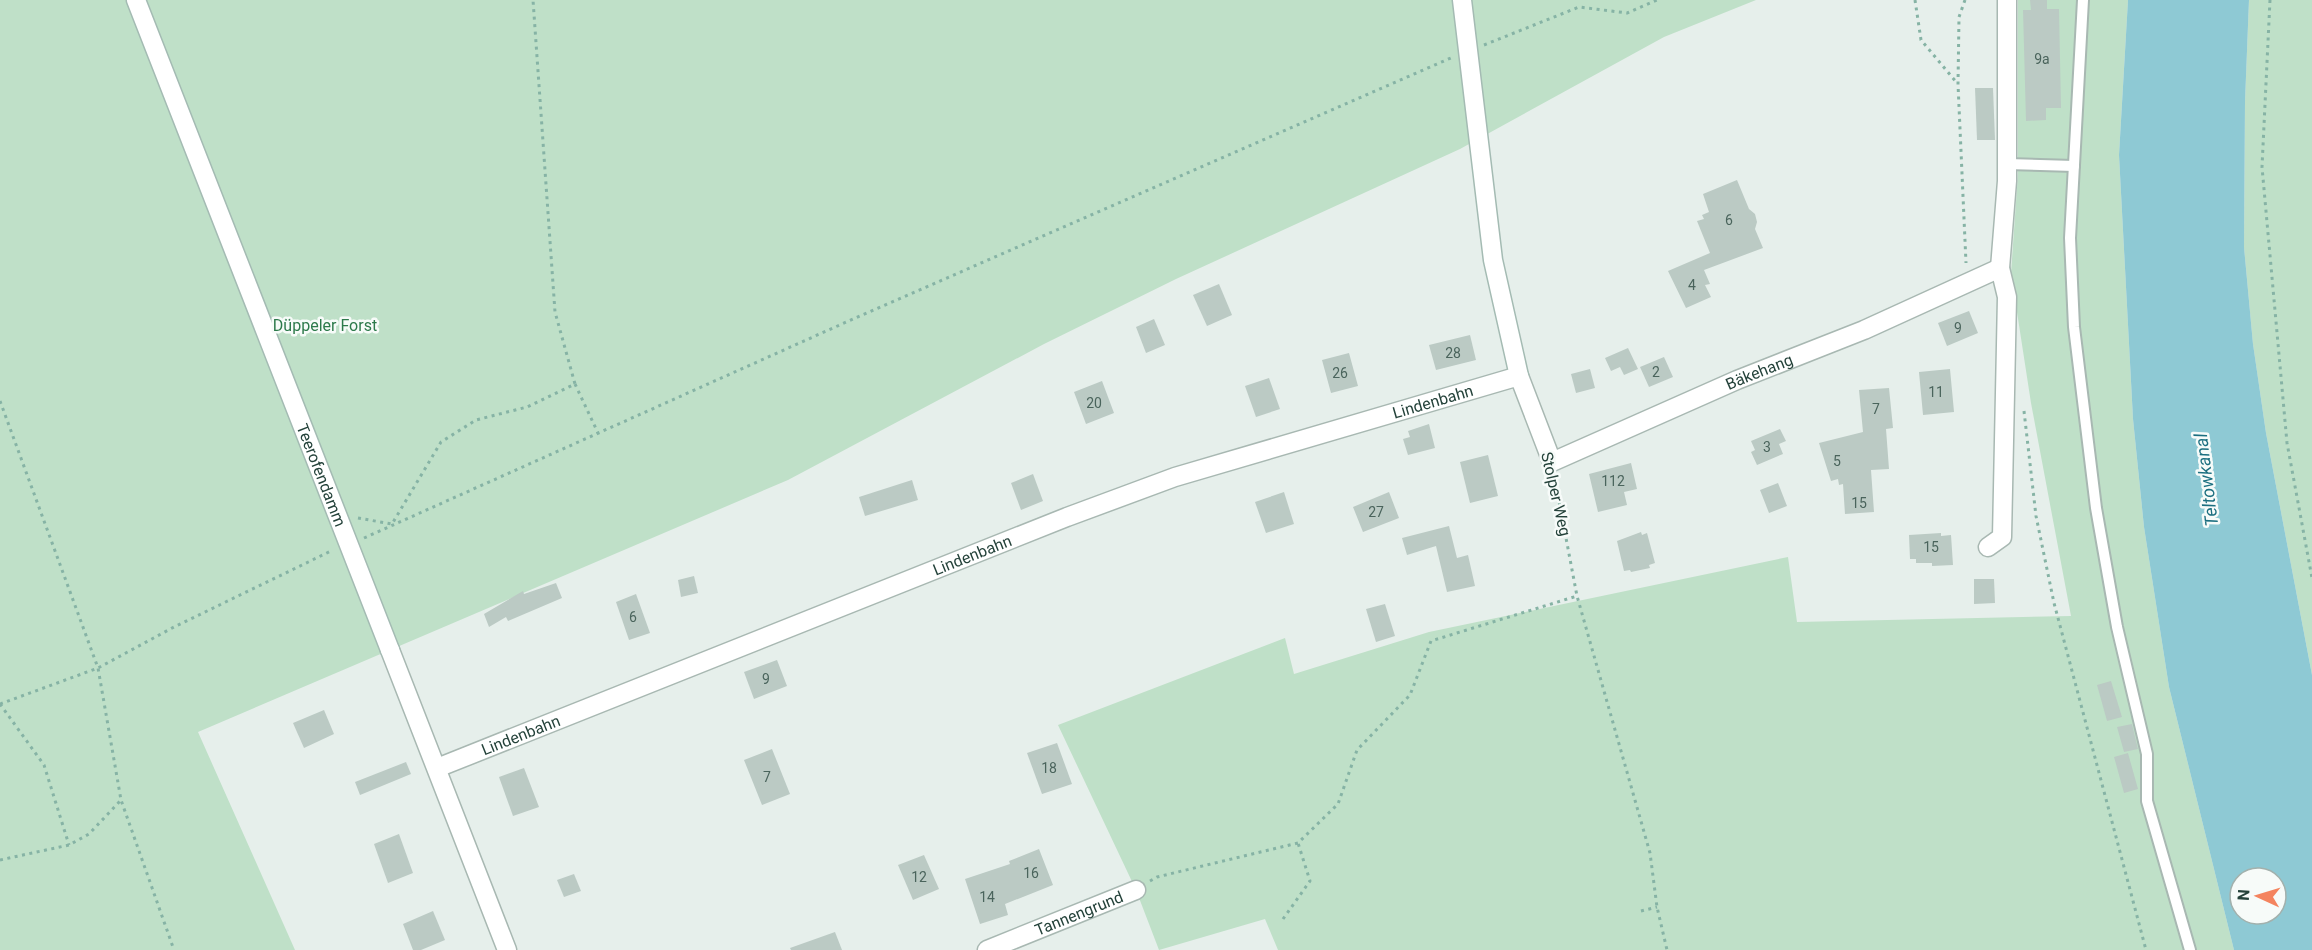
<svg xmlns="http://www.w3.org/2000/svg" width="2312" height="950" font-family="Roboto,sans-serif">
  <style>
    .green { fill: #bfe0c8 }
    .water { fill: #8ec9d4; fill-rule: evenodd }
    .building { fill: #bbcac4 }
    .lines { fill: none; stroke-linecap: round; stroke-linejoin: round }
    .lane-casing { stroke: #a8b8b2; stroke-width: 14 }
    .street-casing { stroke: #a8b8b2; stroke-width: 21 }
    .secondary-casing { stroke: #a4bbb3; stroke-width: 21 }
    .path { stroke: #86b3a5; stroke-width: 3; stroke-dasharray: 3 4.5; stroke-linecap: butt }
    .lane { stroke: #fff; stroke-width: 10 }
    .street { stroke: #fff; stroke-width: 18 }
    .secondary { stroke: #fff; stroke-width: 18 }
    .labels { text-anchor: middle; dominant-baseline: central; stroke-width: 5; stroke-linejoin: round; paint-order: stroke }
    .number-label { font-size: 14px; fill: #4a645c }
    .park-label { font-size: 16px; fill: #2d7a4b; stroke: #f7fbf9 }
    .street-label { font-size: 16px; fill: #24423a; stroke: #f7fbf9 }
    .water-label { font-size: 18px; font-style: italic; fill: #1c6f80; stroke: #f7fbf9 }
  </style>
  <rect width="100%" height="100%" fill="#e6efeb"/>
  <!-- green -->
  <g class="green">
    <polygon points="0,0 1756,0 1664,37 1460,149 1176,279 1044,344 788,480 198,732 295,950 0,950"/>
    <polygon points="2018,0 2128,0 2119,155 2133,419 2144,527 2169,687 2234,950 1278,950 1265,919 1159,950 1136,890 1058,725 1285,638 1294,674 1429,632 1788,557 1797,622 2071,616 2031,403 2011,273 2018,174"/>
    <polygon points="2249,0 2312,0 2312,675 2266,433 2253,344 2244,247 2245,102"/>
  </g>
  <!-- water -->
  <path class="water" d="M2128,0H2249L2245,102L2244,247L2253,344L2266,433L2312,675V950H2234L2169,687L2144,527L2133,419L2119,155ZM2240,878H2276V914H2240Z"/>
  <!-- building -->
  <g class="building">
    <polygon points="2030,0 2047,0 2047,9 2059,9 2061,108 2046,108 2046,120 2026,121 2023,10 2031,10"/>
    <polygon points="1975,88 1993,88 1995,140 1977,140"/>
    <polygon points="1737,180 1749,209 1755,214 1757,222 1755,229 1763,248 1704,270 1710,284 1705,285 1711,297 1686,308 1668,271 1710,253 1697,221 1704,219 1702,215 1709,212 1703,194"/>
    <polygon points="1219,284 1232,315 1207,326 1193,295"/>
    <polygon points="1969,311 1978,333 1947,346 1938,323"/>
    <polygon points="1154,319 1165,345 1146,353 1136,327"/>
    <polygon points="1470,335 1476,360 1436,370 1429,345"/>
    <polygon points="1628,348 1638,369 1624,375 1620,367 1611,371 1605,358"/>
    <polygon points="1349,353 1358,386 1331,393 1322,360"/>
    <polygon points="1664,357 1673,377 1649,387 1640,367"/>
    <polygon points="1590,369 1595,388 1576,393 1571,374"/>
    <polygon points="1950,369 1954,412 1923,415 1919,372"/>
    <polygon points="1269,378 1280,409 1256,417 1245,386"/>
    <polygon points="1102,381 1114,413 1086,424 1074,392"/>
    <polygon points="1889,388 1893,428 1886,429 1889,469 1871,470 1874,512 1845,514 1843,484 1839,485 1838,479 1831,481 1819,443 1863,432 1859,390"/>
    <polygon points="1429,424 1435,448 1408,455 1403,439 1410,437 1408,431"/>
    <polygon points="1780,429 1786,441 1779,444 1783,454 1757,465 1751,452 1755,450 1751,441"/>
    <polygon points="1488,455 1498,496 1470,503 1460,462"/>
    <polygon points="1631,463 1637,489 1624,492 1627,505 1598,512 1589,474"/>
    <polygon points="1033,474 1043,501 1021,510 1011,483"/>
    <polygon points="912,480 918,500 865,516 859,497"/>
    <polygon points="1778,483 1787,506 1769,513 1760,490"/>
    <polygon points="1284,492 1294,524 1266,533 1255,502"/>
    <polygon points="1389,492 1399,518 1363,532 1353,507"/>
    <polygon points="1449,526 1457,558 1468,555 1475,586 1447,592 1436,546 1407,555 1402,538"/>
    <polygon points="1641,532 1642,535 1647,533 1655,563 1649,565 1650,568 1631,572 1630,570 1624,571 1617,541"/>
    <polygon points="1941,533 1941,536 1951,535 1953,565 1932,566 1932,563 1916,563 1916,559 1910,559 1909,535"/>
    <polygon points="694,576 698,593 681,597 678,580"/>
    <polygon points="1974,579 1994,579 1995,603 1974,604"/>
    <polygon points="556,583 562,598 508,621 506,617 489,627 484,614 523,591 524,594"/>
    <polygon points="636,594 650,633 629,640 616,602"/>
    <polygon points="1385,604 1395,636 1376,642 1366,609"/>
    <polygon points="777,660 787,686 754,699 744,672"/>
    <polygon points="2111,681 2122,717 2107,721 2097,685"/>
    <polygon points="324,710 334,734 304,748 293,723"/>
    <polygon points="2132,724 2138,749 2124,752 2117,727"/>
    <polygon points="1057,743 1072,784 1042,794 1027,753"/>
    <polygon points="772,749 790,794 762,805 744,760"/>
    <polygon points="2128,753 2138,789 2124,793 2114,757"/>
    <polygon points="406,762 411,774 360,795 355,782"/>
    <polygon points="524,768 539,807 513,816 499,777"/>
    <polygon points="399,834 413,873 388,883 374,844"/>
    <polygon points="1039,849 1053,885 1005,904 1008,915 980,924 965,879 1010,864 1009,861"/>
    <polygon points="924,855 939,889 913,900 898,865"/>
    <polygon points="574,874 581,891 564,897 557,880"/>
    <polygon points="433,911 445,940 421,950 413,950 403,924"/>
    <polygon points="835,932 842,950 791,950 790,948"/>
  </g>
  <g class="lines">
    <!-- lane casing -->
    <g class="lane-casing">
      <g id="lane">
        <polyline points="2083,0 2070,238 2074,327 2096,508 2117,627 2147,754 2147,801 2190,950"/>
        <polyline points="2007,164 2074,166"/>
      </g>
    </g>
    <!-- street casing -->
    <g class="street-casing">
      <g id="street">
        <polyline points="1988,547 2002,537 2007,297 2000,268 2007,181 2007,0"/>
        <polyline points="390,650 507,950"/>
        <path id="s1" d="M437,768L1067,517L1175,477L1519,376L1552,462L1737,380L1864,330L2000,268"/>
        <path id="s2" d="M987,950L1136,890"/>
      </g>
    </g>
    <!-- secondary casing -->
    <g class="secondary-casing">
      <g id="secondary">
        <path id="s3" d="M136,0L390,650"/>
        <polyline points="1462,0 1493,260 1519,376"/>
      </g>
    </g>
    <!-- path -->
    <g class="path">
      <polyline points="1915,0 1921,40 1957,83"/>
      <polyline points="1965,0 1959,17 1958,84 1966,263"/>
      <polyline points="2270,0 2262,167 2287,443 2312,578"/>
      <polyline points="1484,45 1579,7 1627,13 1657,0"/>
      <polyline points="575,384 598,433"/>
      <polyline points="0,401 98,668 121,800 174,950"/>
      <polyline points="2024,411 2036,516 2054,603 2146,950"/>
      <polyline points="1555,480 1577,596 1650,853 1657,907 1667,950"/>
      <polyline points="358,518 392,524 441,442 476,420 527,407 575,384 555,312 533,0"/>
      <polyline points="364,538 862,315 1453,57"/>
      <polyline points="0,704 98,668 174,627 333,550"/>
      <polyline points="0,704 44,765 69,845"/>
      <polyline points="0,860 69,845 89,834 121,800"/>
      <polyline points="1150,881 1157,877 1298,843 1338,804 1357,750 1410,695 1431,641 1577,596"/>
      <polyline points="1641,911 1657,907"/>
      <polyline points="1283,919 1310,881 1298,843"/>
    </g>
    <!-- lane -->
    <use href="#lane" class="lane"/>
    <!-- street -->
    <use href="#street" class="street"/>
    <!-- secondary -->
    <use href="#secondary" class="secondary"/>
  </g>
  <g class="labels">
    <!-- number labels -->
    <g class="number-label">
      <text x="2042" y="59">9a</text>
      <text x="1729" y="220">6</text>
      <text x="1692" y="285">4</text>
      <text x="1958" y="328">9</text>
      <text x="1453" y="353">28</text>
      <text x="1656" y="372">2</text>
      <text x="1340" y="373">26</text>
      <text x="1936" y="392">11</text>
      <text x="1094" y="403">20</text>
      <text x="1876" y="409">7</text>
      <text x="1767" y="447">3</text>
      <text x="1837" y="461">5</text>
      <text x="1613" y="481">112</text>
      <text x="1859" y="503">15</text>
      <text x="1376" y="512">27</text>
      <text x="1931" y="547">15</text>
      <text x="633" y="617">6</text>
      <text x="766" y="679">9</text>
      <text x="1049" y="768">18</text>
      <text x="767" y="777">7</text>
      <text x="1031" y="873">16</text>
      <text x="919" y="877">12</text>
      <text x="987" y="897">14</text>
    </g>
    <!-- park labels -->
    <g class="park-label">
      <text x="325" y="325">Düppeler Forst</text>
    </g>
    <!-- street labels -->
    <g class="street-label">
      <text stroke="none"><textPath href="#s1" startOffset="1470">Bäkehang</textPath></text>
      <text stroke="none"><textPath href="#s1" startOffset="1062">Lindenbahn</textPath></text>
      <text stroke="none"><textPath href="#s3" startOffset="510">Teerofendamm</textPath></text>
      <text transform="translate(1556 494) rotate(77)">Stolper Weg</text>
      <text stroke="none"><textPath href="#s1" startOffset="576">Lindenbahn</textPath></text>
      <text stroke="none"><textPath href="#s1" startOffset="90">Lindenbahn</textPath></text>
      <text stroke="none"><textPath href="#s2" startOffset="99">Tannengrund</textPath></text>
    </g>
    <!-- water labels -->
    <g class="water-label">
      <text transform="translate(2206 480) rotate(-97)">Teltowkanal</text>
    </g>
  </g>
  <!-- north arrow -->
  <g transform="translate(2258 896) rotate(274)"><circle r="28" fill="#f7fbf9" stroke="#a3b1ad" stroke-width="1.5"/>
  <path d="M0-4.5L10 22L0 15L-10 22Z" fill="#f4845f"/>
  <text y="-9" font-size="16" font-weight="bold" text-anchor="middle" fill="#24423a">N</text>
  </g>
</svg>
